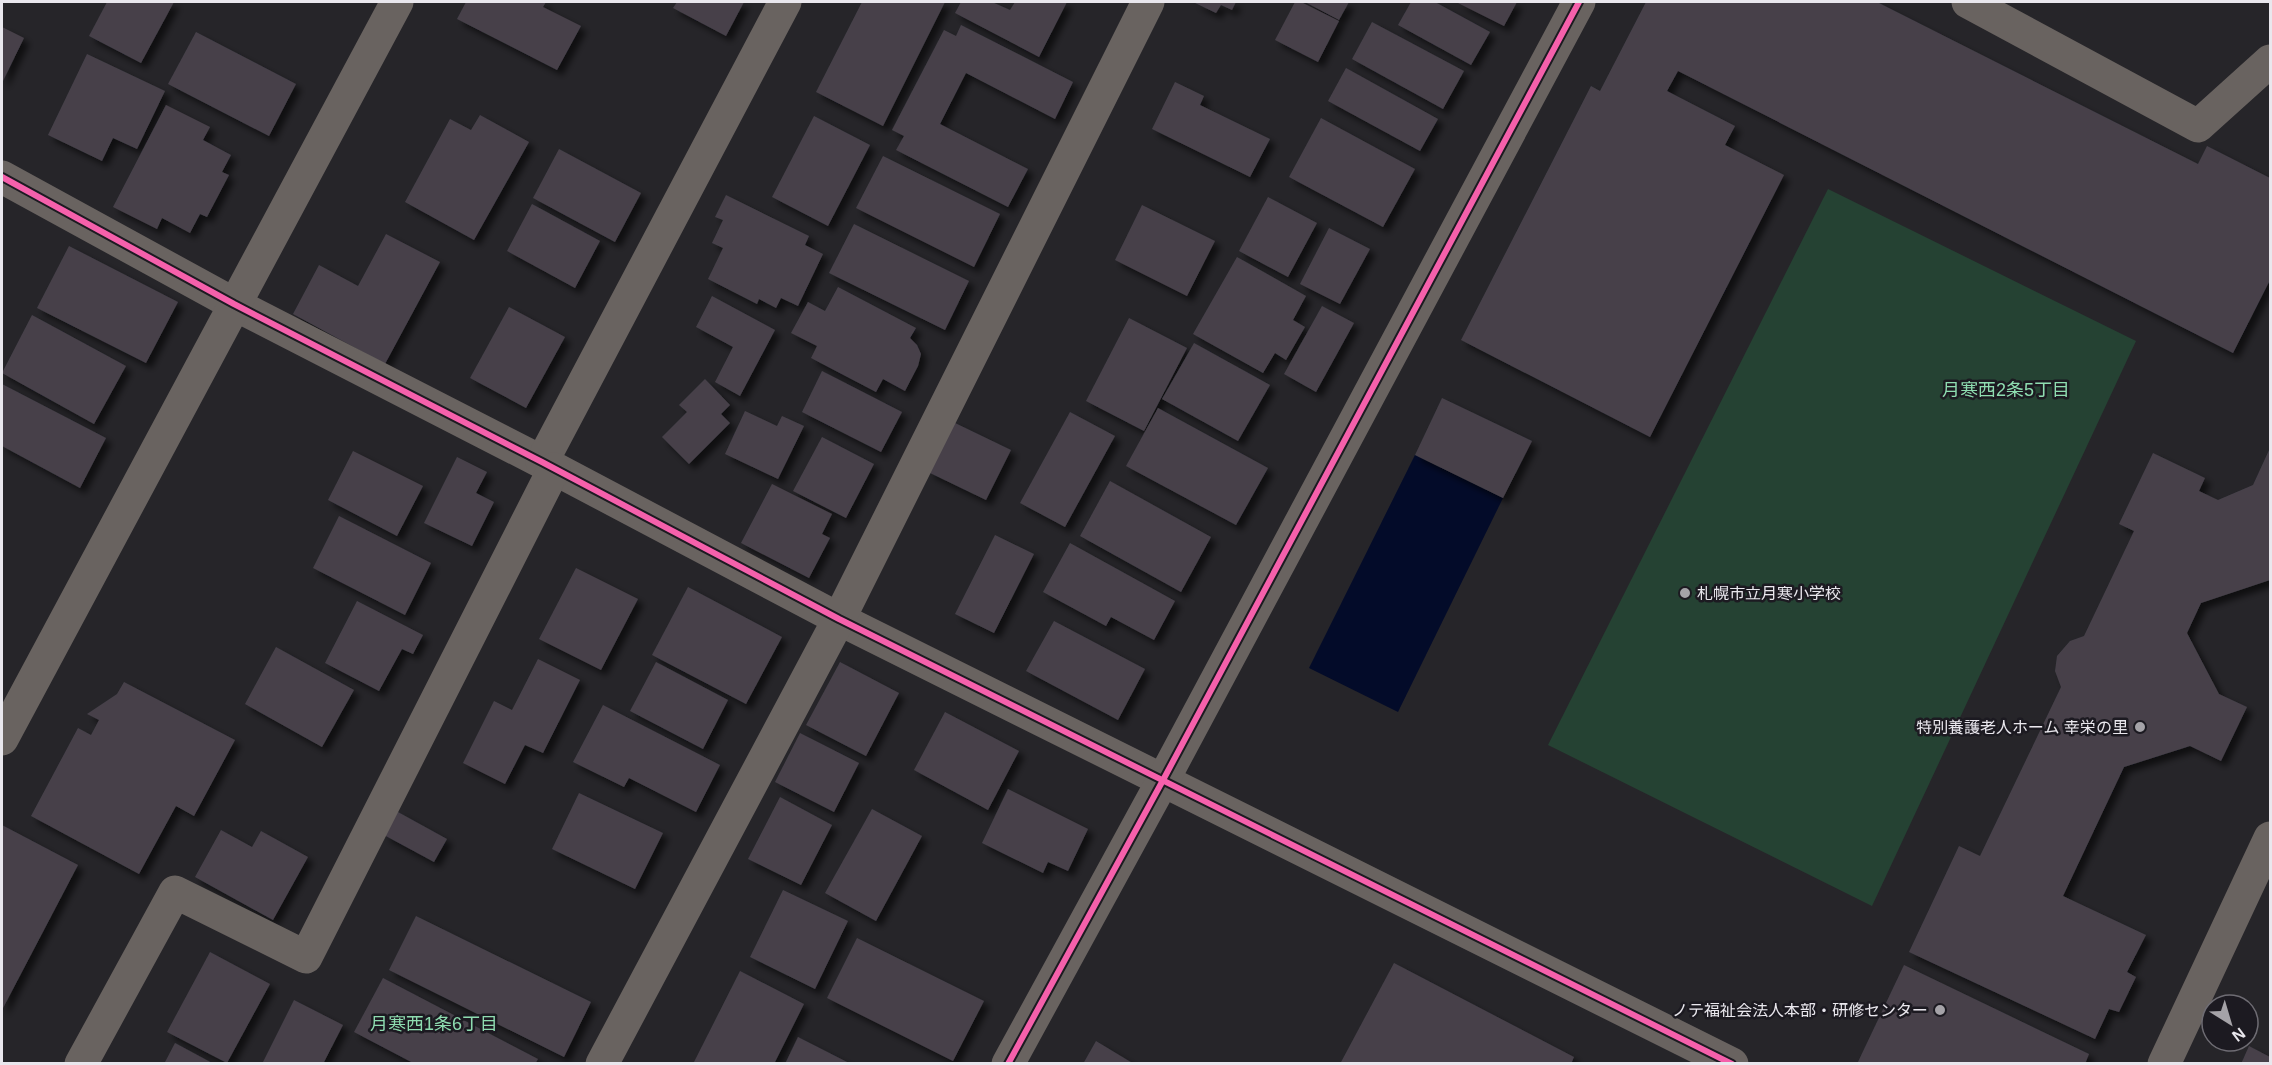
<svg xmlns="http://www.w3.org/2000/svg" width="2272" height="1065" font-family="Helvetica,'Noto Sans JP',sans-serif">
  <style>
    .green { fill: #254233 }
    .water { fill: #030b29 }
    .building { fill: #46414a; filter: url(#shadow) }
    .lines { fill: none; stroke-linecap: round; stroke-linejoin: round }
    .minor { stroke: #696360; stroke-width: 33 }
    .cycleway-casing { stroke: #1c1a21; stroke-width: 10 }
    .cycleway { stroke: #f560ab; stroke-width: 6 }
    .poi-dot { fill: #a5a3a8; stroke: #1c1a21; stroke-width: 2 }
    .labels { text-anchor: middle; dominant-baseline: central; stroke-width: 5; stroke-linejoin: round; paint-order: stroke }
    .poi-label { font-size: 16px; fill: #e9e7ed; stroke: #1c1a21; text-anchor: end }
    .neighbourhood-label { font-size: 18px; fill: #8edcb0; stroke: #1c1a21 }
  </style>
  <defs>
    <filter id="shadow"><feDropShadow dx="5.5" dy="5.5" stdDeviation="3" flood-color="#0009"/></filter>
  </defs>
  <rect width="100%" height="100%" fill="#262529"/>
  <!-- green -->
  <polygon class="green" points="1828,189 2136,341 1872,906 1548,745"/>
  <!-- water -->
  <polygon class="water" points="1415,455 1503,498 1398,712 1309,668"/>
  <!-- building -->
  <g class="building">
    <polygon points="107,2 174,2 141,63 89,36"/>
    <polygon points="466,2 546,2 543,7 581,26 557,70 457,19"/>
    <polygon points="677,2 744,2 726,36 673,8"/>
    <polygon points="862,2 945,2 883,126 816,92"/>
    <polygon points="961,2 992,2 1010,10 1015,2 1067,2 1039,57 955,13"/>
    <polygon points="1193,2 1236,2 1232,10 1221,5 1216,13"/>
    <polygon points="1295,2 1301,2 1339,21 1318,62 1275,40"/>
    <polygon points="1305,2 1349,2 1339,20"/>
    <polygon points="1411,2 1435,2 1490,32 1471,65 1398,25"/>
    <polygon points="1456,2 1517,2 1504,26"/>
    <polygon points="1646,2 1877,2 2198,164 2207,146 2270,178 2270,280 2233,353 1678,71 1667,91 1735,126 1725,145 1784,175 1650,437 1461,340 1591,86 1600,91"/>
    <polygon points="1372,22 1464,71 1443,109 1352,59"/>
    <polygon points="961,25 1073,82 1055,119 966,73 940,124 1028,169 1008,207 896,150 904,136 892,130 944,30 956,36"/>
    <polygon points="2,27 24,38 2,83"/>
    <polygon points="196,32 296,84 269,136 168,84"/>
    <polygon points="87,54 165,91 137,149 113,138 102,161 48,135"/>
    <polygon points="1346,68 1438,119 1420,151 1328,101"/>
    <polygon points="1175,82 1204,96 1200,105 1270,139 1250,177 1152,129"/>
    <polygon points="166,105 210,127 203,140 231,155 222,172 229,175 207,217 200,214 190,233 162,218 157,229 113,207"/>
    <polygon points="480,115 529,142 474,240 405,202 450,119 471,130"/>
    <polygon points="814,116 870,145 828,226 772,197"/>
    <polygon points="1321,118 1415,169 1383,227 1289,177"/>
    <polygon points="559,149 641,193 615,242 533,198"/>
    <polygon points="883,156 1000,214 974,267 856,208"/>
    <polygon points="726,195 809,236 805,245 823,254 798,306 781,298 776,308 759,299 757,304 708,279 723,248 712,243 723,220 715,217"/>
    <polygon points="1268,197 1317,223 1288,277 1239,251"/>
    <polygon points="532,204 600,241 575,288 507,251"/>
    <polygon points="1142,205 1215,241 1187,296 1115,260"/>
    <polygon points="854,224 969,281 945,330 829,273"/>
    <polygon points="1329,228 1370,249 1340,304 1300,284"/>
    <polygon points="386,234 440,262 385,364 293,314 319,265 358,286"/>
    <polygon points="69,246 178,302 146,363 37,308"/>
    <polygon points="1237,257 1306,296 1293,320 1305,327 1286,360 1275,353 1263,373 1193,334"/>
    <polygon points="838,287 916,328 910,338 917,345 921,354 918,366 905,391 883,379 876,392 811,358 817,346 791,333 808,302 825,311"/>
    <polygon points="712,296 775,330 740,396 715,382 733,347 696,327"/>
    <polygon points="1322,306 1354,323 1316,392 1284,374"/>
    <polygon points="509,307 565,337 526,408 470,378"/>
    <polygon points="32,315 126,366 94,424 2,373"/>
    <polygon points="1129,318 1187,348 1144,431 1086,401"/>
    <polygon points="1194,343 1270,385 1238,441 1162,399"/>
    <polygon points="822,371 902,412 881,452 802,412"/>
    <polygon points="705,379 730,405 721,414 730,423 689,464 662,437 687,412 679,405"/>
    <polygon points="2,384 106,438 80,488 2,446"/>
    <polygon points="1442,398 1532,441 1503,498 1415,455"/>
    <polygon points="1158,408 1268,468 1236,525 1126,466"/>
    <polygon points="745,411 777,426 782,416 804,426 778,479 725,454"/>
    <polygon points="1070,412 1115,436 1065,527 1020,503"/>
    <polygon points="953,422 1011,450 986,500 928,472"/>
    <polygon points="822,437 874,464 846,518 793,491"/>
    <polygon points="2270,448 2270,580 2201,603 2187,633 2219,694 2247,707 2221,761 2190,746 2124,767 2063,896 2146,935 2127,972 2136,977 2119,1012 2109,1009 2095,1039 1909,952 1959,846 1980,856 2061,687 2055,671 2057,656 2070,641 2084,636 2134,531 2119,524 2153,453 2205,478 2199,491 2218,500 2253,485"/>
    <polygon points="353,451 423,486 397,536 328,500"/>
    <polygon points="457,457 487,472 476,493 494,502 472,546 424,523"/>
    <polygon points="1110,481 1211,537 1181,592 1080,536"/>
    <polygon points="772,484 832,514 822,534 830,538 809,578 741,543"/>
    <polygon points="339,516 431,563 405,615 313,568"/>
    <polygon points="995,535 1034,554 994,633 955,614"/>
    <polygon points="1070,543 1175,601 1154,640 1111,617 1106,626 1043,592"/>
    <polygon points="576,568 638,599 601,670 539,639"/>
    <polygon points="688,587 782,637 746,704 652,655"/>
    <polygon points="357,601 423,635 413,654 402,649 379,691 325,663"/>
    <polygon points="1054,621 1145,669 1118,720 1026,671"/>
    <polygon points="276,647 354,690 322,747 245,704"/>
    <polygon points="538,659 580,680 543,753 525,745 505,784 463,763 494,701 512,710"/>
    <polygon points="656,662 728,700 703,749 630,711"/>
    <polygon points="840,662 899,693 866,756 806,725"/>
    <polygon points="124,682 235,740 194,816 176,806 139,874 31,816 78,728 91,735 99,720 87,714 117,694"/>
    <polygon points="603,705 720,765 696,812 629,778 624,787 573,762"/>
    <polygon points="945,712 1019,751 988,810 914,770"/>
    <polygon points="800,733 859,763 834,812 775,782"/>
    <polygon points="1008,789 1088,829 1068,871 1048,862 1043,873 982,843"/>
    <polygon points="579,793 663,833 635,889 552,849"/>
    <polygon points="780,797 832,825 801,885 748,859"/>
    <polygon points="872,809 922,836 876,921 825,893"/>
    <polygon points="398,812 447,839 434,862 384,835"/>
    <polygon points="2,825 78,865 2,1010"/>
    <polygon points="221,830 252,847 261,831 308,857 273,920 195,877"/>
    <polygon points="783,890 848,921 815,989 750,957"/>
    <polygon points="416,916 591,1002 564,1057 389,970"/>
    <polygon points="857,938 984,1001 953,1061 827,998"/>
    <polygon points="210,952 270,984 227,1063 167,1032"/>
    <polygon points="1394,963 1574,1057 1571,1064 1340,1064"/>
    <polygon points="1904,965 2089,1054 2085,1064 1857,1064"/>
    <polygon points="740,971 804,1004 774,1064 693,1064"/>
    <polygon points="383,978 538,1059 535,1064 415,1064 354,1032"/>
    <polygon points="294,1000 343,1025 323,1064 262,1064"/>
    <polygon points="798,1037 851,1064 785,1064"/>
    <polygon points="1096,1041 1134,1064 1083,1064"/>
    <polygon points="175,1043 214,1064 164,1064"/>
    <polygon points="2249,1046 2270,1057 2270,1064 2241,1064"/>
  </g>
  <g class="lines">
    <!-- minor -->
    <g class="minor">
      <polyline points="1968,2 2198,126 2270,61"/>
      <polyline points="2,177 234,304 542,462 839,619 1732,1064"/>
      <polyline points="542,462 785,2"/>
      <polyline points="2,739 397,2"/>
      <polyline points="81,1064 175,892 306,957 554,469"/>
      <polyline points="602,1064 839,619 1148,2"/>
      <polyline points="1008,1064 1162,782 1579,2"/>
      <polyline points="2164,1064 2270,838"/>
    </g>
    <!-- cycleway casing -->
    <g class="cycleway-casing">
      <g id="cycleway">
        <polyline points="2,177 234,304 542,462 839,619 1732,1064"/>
        <polyline points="1008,1064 1162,782 1579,2"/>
      </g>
    </g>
    <!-- cycleway -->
    <use href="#cycleway" class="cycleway"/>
  </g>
  <!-- markers -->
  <g class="poi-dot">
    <circle cx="1685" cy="593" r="6"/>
    <circle cx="2140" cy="727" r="6"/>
    <circle cx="1940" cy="1010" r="6"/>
  </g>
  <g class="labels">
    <!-- poi labels -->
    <g class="poi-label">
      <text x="1697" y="593" text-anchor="start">札幌市立月寒小学校</text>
      <text x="2128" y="727">特別養護老人ホーム 幸栄の里</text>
      <text x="1928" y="1010">ノテ福祉会法人本部・研修センター</text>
    </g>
    <!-- neighbourhood labels -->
    <g class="neighbourhood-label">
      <text x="2006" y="390">月寒西2条5丁目</text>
      <text x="434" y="1024">月寒西1条6丁目</text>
    </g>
  </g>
  <!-- border -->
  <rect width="2272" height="1065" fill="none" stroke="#e9e7ed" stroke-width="6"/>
  <!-- north arrow -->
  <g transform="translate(2230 1023) rotate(143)"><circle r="28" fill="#1c1a21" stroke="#6e6c73" stroke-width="1.5"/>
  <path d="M0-4.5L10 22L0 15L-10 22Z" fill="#a5a3a8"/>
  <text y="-9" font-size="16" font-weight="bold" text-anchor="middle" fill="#e9e7ed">N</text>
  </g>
</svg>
